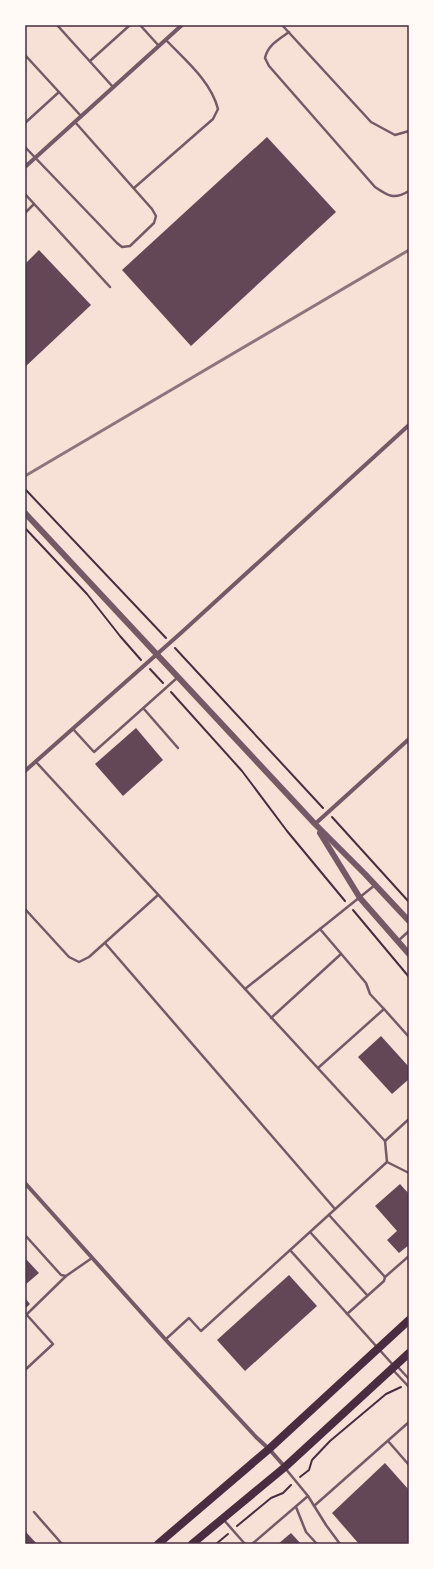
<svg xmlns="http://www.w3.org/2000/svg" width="434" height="1569" font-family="'Space Grotesk',sans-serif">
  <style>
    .building { fill: #644757 }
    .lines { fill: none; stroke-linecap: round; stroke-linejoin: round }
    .path { stroke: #4a2c40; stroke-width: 2 }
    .service { stroke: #755966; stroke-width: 2.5 }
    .minor { stroke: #755966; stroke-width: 4 }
    .tertiary { stroke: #755966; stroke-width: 6 }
    .primary { stroke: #4a2c40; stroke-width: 8 }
    .rail { stroke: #8f747c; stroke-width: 3 }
    .neatline { fill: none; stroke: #4a2c40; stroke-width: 1.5 }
  </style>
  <rect width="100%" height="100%" fill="#f7e1d7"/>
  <!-- building -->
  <g class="building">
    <polygon points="267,137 336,212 191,346 122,270"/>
    <polygon points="39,250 91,305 25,367 25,264"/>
    <polygon points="136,728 163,760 123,796 95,764"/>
    <polygon points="381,1036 409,1067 409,1079 392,1094 358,1057"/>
    <polygon points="400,1184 409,1194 409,1245 399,1253 387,1240 397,1231 375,1206"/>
    <polygon points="25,1258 39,1273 25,1285"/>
    <polygon points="289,1275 317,1306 245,1371 217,1340"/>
    <polygon points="25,1298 30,1304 25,1309"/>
    <polygon points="385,1463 409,1490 409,1544 359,1544 332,1513"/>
    <polygon points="25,1531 37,1544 25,1544"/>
    <polygon points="291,1533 301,1544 278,1544"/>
  </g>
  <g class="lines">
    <!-- path -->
    <g class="path">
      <polyline points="25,489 166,638"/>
      <polyline points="25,528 87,594 120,636 141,660"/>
      <polyline points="175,648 323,808"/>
      <polyline points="150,669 163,683"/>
      <polyline points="171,692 242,771 287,831 345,901"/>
      <polyline points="332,817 409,902"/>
      <polyline points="353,910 409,977"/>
      <polyline points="300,1477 309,1470 312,1460 330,1441 386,1394 401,1387"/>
      <polyline points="237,1526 271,1498 283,1493 291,1485"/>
      <polyline points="216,1544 228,1534"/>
    </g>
    <!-- service -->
    <g class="service">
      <polyline points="57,25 113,87"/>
      <polyline points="140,25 159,46"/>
      <polyline points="282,25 371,122 395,135 409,131"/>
      <path d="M289,32C278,40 268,45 265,58L269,66L375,187C388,196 394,200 409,191"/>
      <polyline points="25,55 81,116"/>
      <polyline points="90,61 130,25"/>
      <polyline points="25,123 59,92"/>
      <polyline points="25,147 117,243 122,247 130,246 154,223 156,216 152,209 75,122"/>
      <path d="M134,188L213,119L218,109C211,81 185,60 166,40"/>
      <polyline points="25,194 110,287"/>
      <polyline points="25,213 34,204"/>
      <polyline points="144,709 178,748"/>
      <polyline points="73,729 94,752 177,678"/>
      <polyline points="36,762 385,1141 387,1162 201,1331 189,1318 166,1339"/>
      <polyline points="25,909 69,957 79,962 89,957 158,895"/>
      <polyline points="320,929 366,983 370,994 384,1009"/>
      <polyline points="398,941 409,931"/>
      <polyline points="105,943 335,1209"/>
      <polyline points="245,989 375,885"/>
      <polyline points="271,1018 341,954"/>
      <polyline points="318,1068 384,1009 409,1037"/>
      <polyline points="385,1141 409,1119"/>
      <polyline points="387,1162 409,1173"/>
      <polyline points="329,1215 385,1277 384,1281 347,1314"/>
      <polyline points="310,1232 367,1295"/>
      <polyline points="25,1235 61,1275 66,1276 92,1258"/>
      <polyline points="290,1250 394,1366"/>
      <polyline points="385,1277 409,1256"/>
      <polyline points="26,1315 66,1276"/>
      <polyline points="397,1366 409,1379"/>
      <polyline points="25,1370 53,1344 26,1314"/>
      <polyline points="393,1370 409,1387"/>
      <polyline points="388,1441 409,1465"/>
      <polyline points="285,1468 308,1496 326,1525 340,1544"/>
      <polyline points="314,1506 409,1422"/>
      <polyline points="296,1507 306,1532 317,1544"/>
      <polyline points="34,1512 62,1544"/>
      <polyline points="223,1519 245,1544"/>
      <polyline points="252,1544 308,1496"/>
    </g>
    <!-- minor -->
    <g class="minor">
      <polyline points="25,167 182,25"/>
      <polyline points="25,771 182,632 409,425"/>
      <polyline points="315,824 409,739"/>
      <polyline points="25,1183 165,1339 256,1437 269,1449 285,1467"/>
    </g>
    <!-- tertiary -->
    <g class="tertiary">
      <polyline points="25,513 315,824 365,874 409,921"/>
      <polyline points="320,833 360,898 409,954"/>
    </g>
    <!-- primary -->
    <g class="primary">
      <polyline points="158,1544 269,1449 409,1320"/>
      <polyline points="192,1544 285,1467 409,1353"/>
    </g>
    <!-- rail -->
    <polyline class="rail" points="25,476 409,250"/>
  </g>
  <!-- border -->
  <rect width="434" height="1569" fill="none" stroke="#fffaf5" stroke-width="52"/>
  <rect x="26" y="26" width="382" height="1517" class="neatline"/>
</svg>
